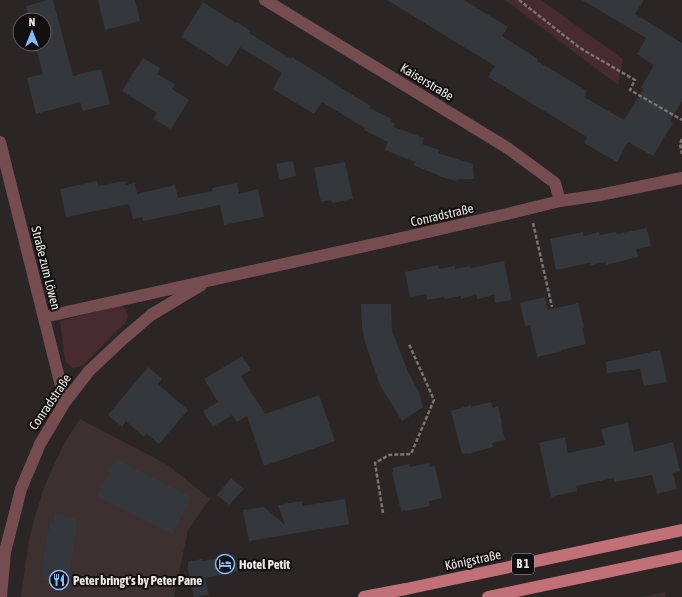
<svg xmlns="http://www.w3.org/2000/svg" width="682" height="597" font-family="'Asap Condensed',sans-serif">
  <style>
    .built { fill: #3c3030 }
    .green { fill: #472b2e }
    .building { fill: #34383c }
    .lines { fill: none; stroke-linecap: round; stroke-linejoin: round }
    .path { stroke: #7a7474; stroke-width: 2.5; stroke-dasharray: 4 2; stroke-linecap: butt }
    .minor { stroke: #754d50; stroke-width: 12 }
    .primary { stroke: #c27078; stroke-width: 12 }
    .labels { text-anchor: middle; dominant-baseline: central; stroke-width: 4; stroke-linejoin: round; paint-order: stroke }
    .shield { fill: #110f0f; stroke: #aaa7a7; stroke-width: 1 }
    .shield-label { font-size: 12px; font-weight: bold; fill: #ece8e8 }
    .street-label { font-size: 13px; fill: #ece8e8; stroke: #110f0f }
    .poi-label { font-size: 13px; font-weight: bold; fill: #ece8e8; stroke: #110f0f; text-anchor: start }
  </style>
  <rect width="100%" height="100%" fill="#2b2525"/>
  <!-- built -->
  <g class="built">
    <polygon points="80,419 168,465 210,499 188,530 174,597 21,597 22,587 29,540 35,517 43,490 57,458 68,437"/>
    <polygon points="665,592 666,597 640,597"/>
  </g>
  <!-- green -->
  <g class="green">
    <polygon points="505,0 541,0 623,59 618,85"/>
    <polygon points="117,306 123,306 126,310 128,317 125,323 82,366 72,368 65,361 60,321"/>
  </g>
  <!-- building -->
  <g class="building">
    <polygon points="48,0 53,0 73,76 95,70 101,70 110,104 83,111 80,102 36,114 27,78 43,74 35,44 44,44 44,20 29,20 26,6"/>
    <polygon points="98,0 135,0 140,21 105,30"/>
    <polygon points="387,0 464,0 508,27 502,36 538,59 537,61 587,91 584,97 624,120 643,89 641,87 654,65 637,54 646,38 582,0 644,0 635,14 682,43 682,101 670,121 673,123 653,156 628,142 617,162 584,143 587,137 488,77 495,66"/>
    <polygon points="203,2 236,23 237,22 251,31 249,33 291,59 292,57 334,83 333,83 371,106 369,108 392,119 391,122 395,124 394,127 424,138 422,144 439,150 438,153 473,164 474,179 457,179 456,181 438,176 438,175 413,165 415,162 385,150 388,142 364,130 365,128 322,102 314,114 273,89 282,73 240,47 228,67 181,37"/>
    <polygon points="143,58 160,68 157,74 175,84 172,89 189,100 171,129 153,119 157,113 122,91"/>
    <polygon points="293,161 296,176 280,180 276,164"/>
    <polygon points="345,162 353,199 332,203 331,200 321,202 314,168"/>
    <polygon points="97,181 98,186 125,181 126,185 135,183 137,194 175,185 178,198 213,191 212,188 237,183 239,194 258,189 264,217 224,225 220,205 143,221 142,217 133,219 129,204 66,217 60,189"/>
    <polygon points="647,228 651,246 636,249 638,257 606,265 606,262 591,265 590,263 556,270 550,239 583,232 584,236 599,232 600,235 616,232 617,234"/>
    <polygon points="504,261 512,300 495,303 494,295 477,299 476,295 461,299 461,296 445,299 444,297 427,300 426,294 410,297 405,272 438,265 439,269 455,266 455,269 470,266 471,268"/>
    <polygon points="545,297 548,310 578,303 584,327 582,328 586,344 561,350 562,351 537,357 530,325 525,326 520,303"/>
    <polygon points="361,304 391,304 392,331 407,369 408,372 419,392 423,407 402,421 381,387 373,366 364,339 362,327"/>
    <polygon points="660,350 667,382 644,386 640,369 607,373 606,362"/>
    <polygon points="242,356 251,370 241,376 265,414 319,395 335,441 264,466 247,416 237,422 232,415 213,427 203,411 218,402 204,379"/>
    <polygon points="148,367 162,379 158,384 188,410 159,444 147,434 144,437 126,421 122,427 108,415"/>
    <polygon points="491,402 493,408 498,406 502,423 501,423 505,440 492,443 493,447 468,454 468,453 462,454 451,411 471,405 471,407"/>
    <polygon points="628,423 634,452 673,442 680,471 673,473 677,489 657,494 652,475 615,482 614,478 576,486 577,491 551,497 539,443 565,437 568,453 587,449 605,445 601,429"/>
    <polygon points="116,459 191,497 173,534 97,496"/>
    <polygon points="429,463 430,467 435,466 442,498 429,501 430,506 405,511 405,510 401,511 392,472 393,472 392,468 409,464 410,467"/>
    <polygon points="231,478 244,489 229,505 217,495"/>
    <polygon points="345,499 349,524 249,541 243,510 264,507 285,525 278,505 302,501 303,506"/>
    <polygon points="55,514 75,518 77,526 68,584 40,579 50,522 54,523"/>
    <polygon points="234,555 238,571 205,578 209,595 194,597 188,569 188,562 202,559 202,561"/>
  </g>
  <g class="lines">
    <!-- path -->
    <g class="path">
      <polyline points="519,0 580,48 635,80 630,90 682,120"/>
      <polyline points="682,139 680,144 682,154"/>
      <polyline points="533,223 552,307"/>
      <polyline points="383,513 375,463 389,455 411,454 434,400 409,344"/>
    </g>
    <!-- minor -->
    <g class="minor">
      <polyline points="265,0 509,149 555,183 560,201"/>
      <polyline points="0,142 65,402"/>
      <polyline points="44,317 388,241 507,214 560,201 600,195 682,178"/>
      <polyline points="1,597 5,552 21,489 40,444 65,402 89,371 122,340 151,315 201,285"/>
    </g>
    <!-- primary -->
    <g class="primary">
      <polyline points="364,597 406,589 682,530"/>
      <polyline points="488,597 682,556"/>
    </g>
  </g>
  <!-- icons -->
  <defs>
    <g id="hotel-ring" transform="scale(1)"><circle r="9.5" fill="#110f0f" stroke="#82bcfa" stroke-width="1.5"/><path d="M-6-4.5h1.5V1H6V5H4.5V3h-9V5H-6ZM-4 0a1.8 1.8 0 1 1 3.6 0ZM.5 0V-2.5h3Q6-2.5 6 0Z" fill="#82bcfa"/></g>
    <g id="restaurant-ring" transform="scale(1)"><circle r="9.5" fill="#110f0f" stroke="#82bcfa" stroke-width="1.5"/><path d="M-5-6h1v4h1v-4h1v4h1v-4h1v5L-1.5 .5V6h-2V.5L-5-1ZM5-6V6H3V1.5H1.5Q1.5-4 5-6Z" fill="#82bcfa"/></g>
  </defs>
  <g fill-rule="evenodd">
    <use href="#hotel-ring" x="225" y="564"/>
    <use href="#restaurant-ring" x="59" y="580"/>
  </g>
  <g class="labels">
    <!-- shield labels -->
    <rect class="shield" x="512" y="554" width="22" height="20" rx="3"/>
    <g class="shield-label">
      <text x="523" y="564">B 1</text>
    </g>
    <!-- street labels -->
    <g class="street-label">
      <text transform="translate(427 82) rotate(31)">Kaiserstraße</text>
      <text transform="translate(442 215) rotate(-13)">Conradstraße</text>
      <text transform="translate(46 268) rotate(76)">Straße zum Löwen</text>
      <text transform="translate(50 402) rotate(-56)">Conradstraße</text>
      <text transform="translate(473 560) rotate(-12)">Königstraße</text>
    </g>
    <!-- poi labels -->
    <g class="poi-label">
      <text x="239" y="564">Hotel Petit</text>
      <text x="73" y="580">Peter bringt's by Peter Pane</text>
    </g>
  </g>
  <!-- north arrow -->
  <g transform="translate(32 32)"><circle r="19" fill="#110f0f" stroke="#696666"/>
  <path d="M0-3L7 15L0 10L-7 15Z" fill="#82bcfa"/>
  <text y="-6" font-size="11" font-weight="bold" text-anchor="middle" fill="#ece8e8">N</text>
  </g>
</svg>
